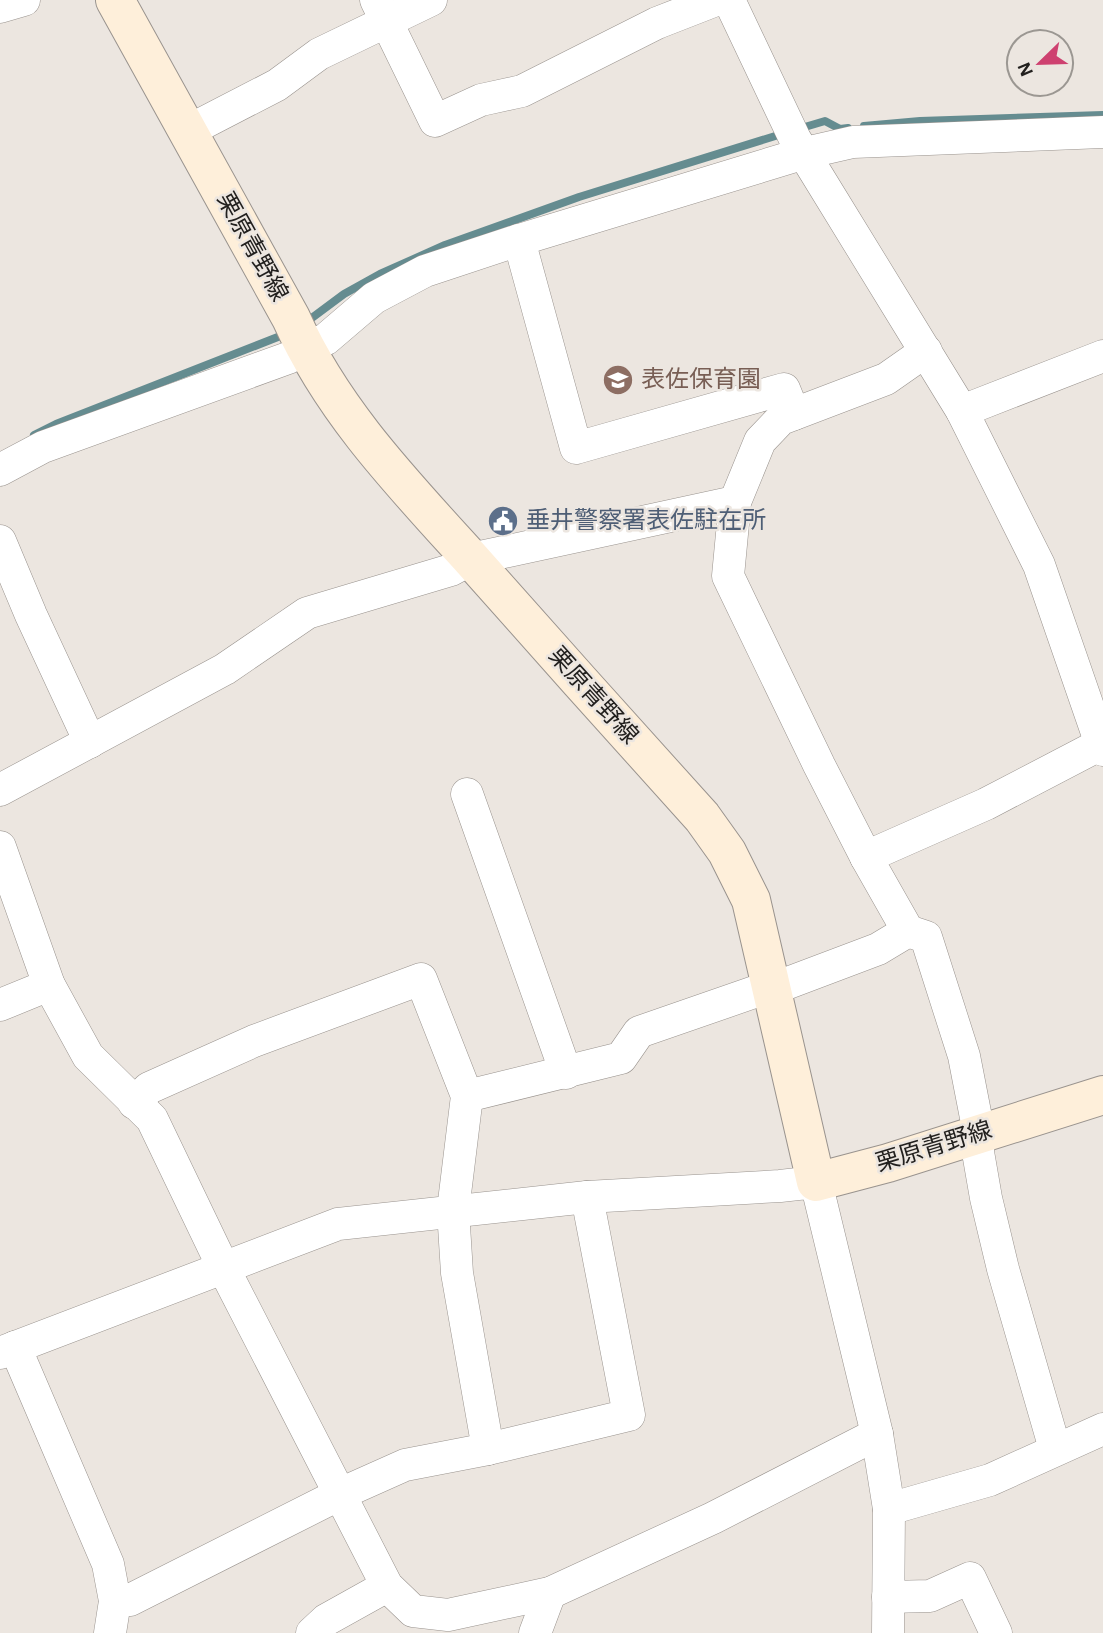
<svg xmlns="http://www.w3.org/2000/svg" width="1103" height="1633" font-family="'Alegreya Sans','Noto Sans JP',sans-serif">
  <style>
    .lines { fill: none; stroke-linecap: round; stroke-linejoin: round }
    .stream { stroke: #658c90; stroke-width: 8 }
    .street-casing { stroke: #99938e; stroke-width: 33 }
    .secondary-casing { stroke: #99938e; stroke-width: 40 }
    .street { stroke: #fff; stroke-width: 32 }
    .secondary { stroke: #feefda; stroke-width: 38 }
    .labels { text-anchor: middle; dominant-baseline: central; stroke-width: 5; stroke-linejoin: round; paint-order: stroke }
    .street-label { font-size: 24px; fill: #22201e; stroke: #ece6e0 }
    .education-label { font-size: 24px; fill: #785e54; stroke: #ece6e0; text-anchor: start }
    .service-label { font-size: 24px; fill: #4e5e75; stroke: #ece6e0; text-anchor: start }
  </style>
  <rect width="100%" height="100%" fill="#ece6e0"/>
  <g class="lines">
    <!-- stream -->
    <g class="stream">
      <polyline points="864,126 920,121 1103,115"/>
      <polyline points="798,129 825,121 840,129 848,128"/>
      <polyline points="305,323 344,294 380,274 445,245 579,197 785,133"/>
      <polyline points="34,435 56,424 288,333"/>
    </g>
    <!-- street casing -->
    <g class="street-casing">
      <g id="street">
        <polyline points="376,0 435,121 481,100 522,91 657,23 716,0"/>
        <polyline points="729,0 795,139 962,411 1039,565 1103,750"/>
        <polyline points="0,7 24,0"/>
        <polyline points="188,131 277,85 319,54 431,0"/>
        <polyline points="519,240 576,448 784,389 794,414"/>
        <polyline points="926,351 886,379 781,419 760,441 735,502 728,576 819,765 866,857 908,931 926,937 964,1056 979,1133 978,1152 986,1198 1003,1269 1055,1449"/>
        <polyline points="962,411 1103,356"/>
        <polyline points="0,470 43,447 288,358 326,339 374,298 425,271 519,240 805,153 853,142 1103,132"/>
        <polyline points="0,541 31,615 90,742"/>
        <polyline points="0,790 225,669 307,613 451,570 471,559 735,502"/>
        <polyline points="467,794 566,1073"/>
        <polyline points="0,847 49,985 88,1056 152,1119 224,1269 387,1586 413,1611 448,1615 550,1593 713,1518 877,1434"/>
        <polyline points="866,857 986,804 1103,743"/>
        <polyline points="0,1005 49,985"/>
        <polyline points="467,1096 621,1058 639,1032 760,990 772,989 878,949 908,931"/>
        <polyline points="134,1103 149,1088 254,1041 421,979 467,1096 453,1210 457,1273 488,1449 629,1415 587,1197"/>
        <polyline points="15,1347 108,1564 115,1601 110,1633"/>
        <polyline points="0,1353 338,1224 587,1197 780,1186 816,1182 877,1434 889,1509 888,1633"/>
        <polyline points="889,1509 990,1480 1103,1429"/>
        <polyline points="888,1597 930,1596 970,1578 996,1633"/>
        <polyline points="115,1601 130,1600 340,1494 405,1465 488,1449"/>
        <polyline points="312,1633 326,1620 387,1586"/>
        <polyline points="535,1633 550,1593"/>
      </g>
    </g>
    <!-- secondary casing -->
    <g class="secondary-casing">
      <path id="secondary" d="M115,0L291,318C333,412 404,485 472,560C548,646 625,732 702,817L727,852L751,900L816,1182L888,1163L1103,1095"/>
    </g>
    <!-- street -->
    <use href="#street" class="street"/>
    <!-- secondary -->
    <use href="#secondary" class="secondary"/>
  </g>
  <!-- icons -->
  <defs>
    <g id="school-disc" transform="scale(1.575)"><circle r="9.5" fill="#8d6e63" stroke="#ece6e0"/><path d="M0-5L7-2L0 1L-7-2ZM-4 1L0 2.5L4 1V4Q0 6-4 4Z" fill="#fff"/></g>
    <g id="civic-disc" transform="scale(1.575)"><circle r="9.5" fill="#5c6f8a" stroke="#ece6e0"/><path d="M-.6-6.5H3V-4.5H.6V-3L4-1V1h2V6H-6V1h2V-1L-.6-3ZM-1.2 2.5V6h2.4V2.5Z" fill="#fff"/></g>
  </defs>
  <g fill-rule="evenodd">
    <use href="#school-disc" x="618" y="380"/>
    <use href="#civic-disc" x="503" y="521"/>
  </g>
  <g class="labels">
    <!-- street labels -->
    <g class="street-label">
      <text transform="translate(252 247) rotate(61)">栗原青野線</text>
      <text transform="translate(593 696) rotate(48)">栗原青野線</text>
      <text transform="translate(934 1147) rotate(-17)">栗原青野線</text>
    </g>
    <!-- education labels -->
    <g class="education-label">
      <text x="641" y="380">表佐保育園</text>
    </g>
    <!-- service labels -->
    <g class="service-label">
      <text x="526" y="521">垂井警察署表佐駐在所</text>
    </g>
  </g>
  <!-- north arrow -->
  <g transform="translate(1040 63) rotate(247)"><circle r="33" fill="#ece6e0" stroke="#9b9792" stroke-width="2"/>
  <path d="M0-5L12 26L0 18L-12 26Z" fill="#ce4170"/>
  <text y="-10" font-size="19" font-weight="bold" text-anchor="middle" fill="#22201e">N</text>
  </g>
</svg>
